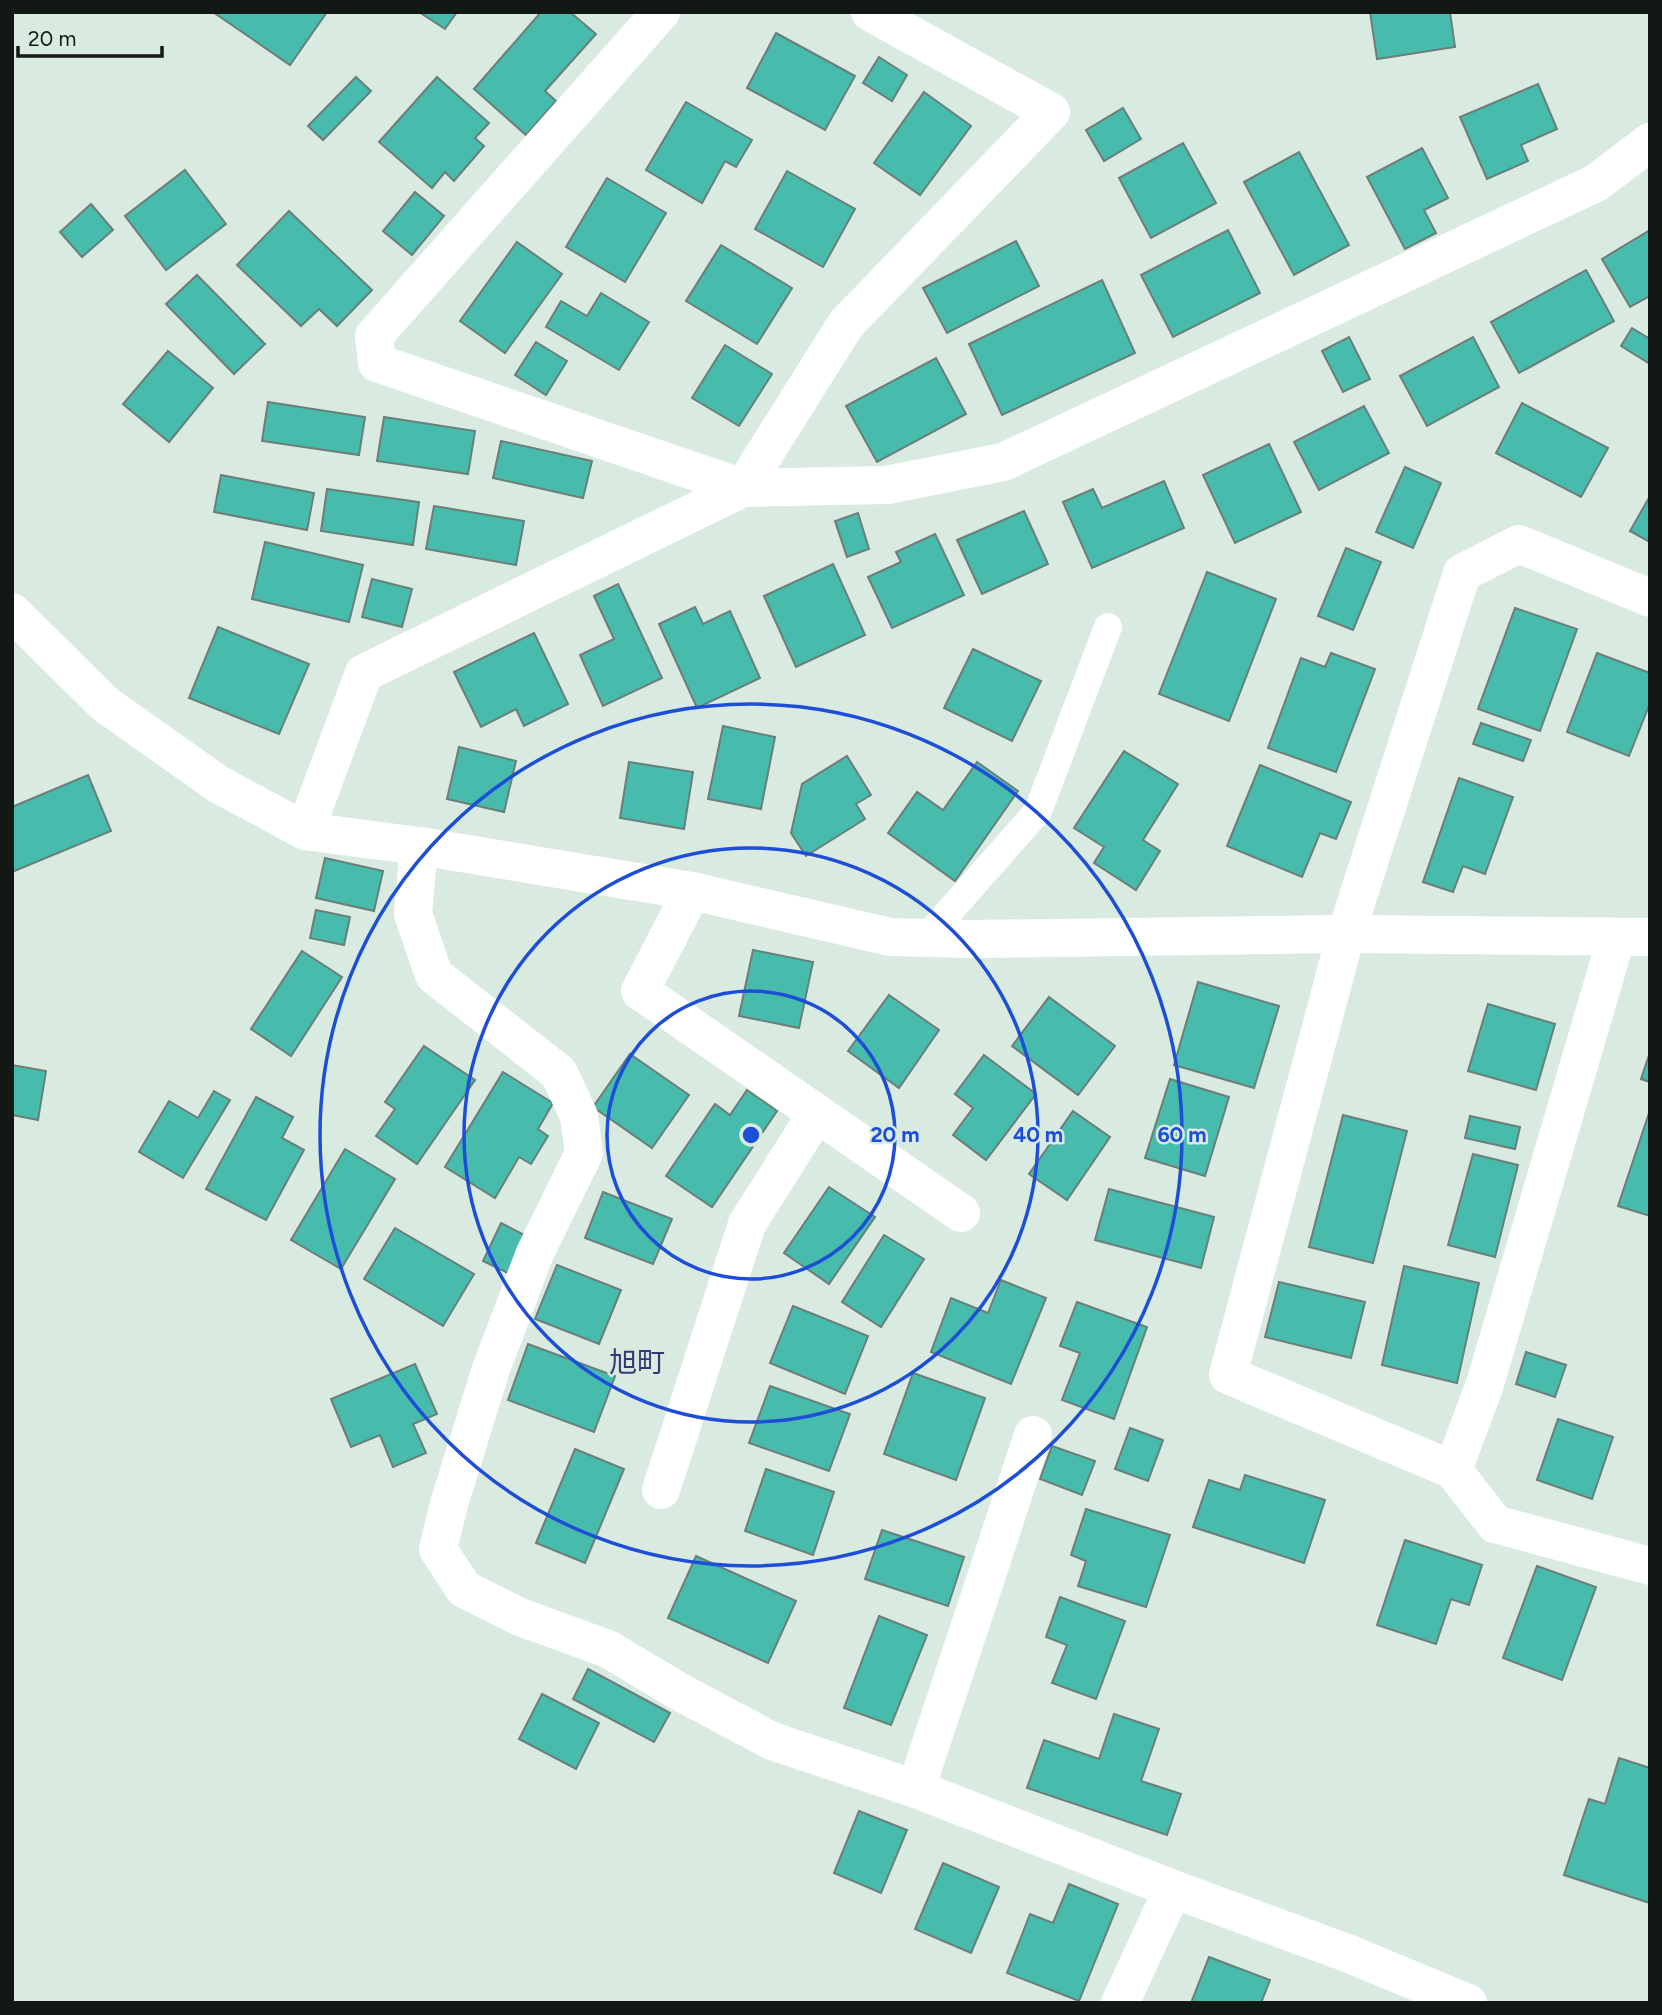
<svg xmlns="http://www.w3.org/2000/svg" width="1662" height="2015" font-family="Figtree,'Noto Sans JP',sans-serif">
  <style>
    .building { fill: #48bcac; stroke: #6a7e7a; stroke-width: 2 }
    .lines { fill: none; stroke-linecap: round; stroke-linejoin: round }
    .lane { stroke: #fff; stroke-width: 28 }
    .street { stroke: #fff; stroke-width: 38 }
    .ring { fill: none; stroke: #1d4ed8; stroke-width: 3.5 }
    .labels { text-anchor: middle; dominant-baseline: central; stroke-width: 5; stroke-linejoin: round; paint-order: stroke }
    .quarter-label { font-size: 28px; fill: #343873; stroke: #d9ebe0 }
    .centre { fill: #1d4ed8; stroke: #d9ebe0; stroke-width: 3.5 }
    .ring-label { font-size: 21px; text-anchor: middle; font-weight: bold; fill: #1d4ed8; stroke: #d9ebe0; stroke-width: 5; stroke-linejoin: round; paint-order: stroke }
  </style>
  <rect width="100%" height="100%" fill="#d9ebe0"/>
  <!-- building -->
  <g class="building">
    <polygon points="213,12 327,12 290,65"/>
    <polygon points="419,12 457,12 445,29"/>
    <polygon points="541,12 570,12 596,34 545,91 556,101 526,135 474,89"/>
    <polygon points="1370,12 1450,12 1455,47 1377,59"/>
    <polygon points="776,33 855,76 825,130 747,88"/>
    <polygon points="879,57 907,75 892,101 863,83"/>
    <polygon points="356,77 371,91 323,140 308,126"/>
    <polygon points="437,77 489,123 475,138 484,146 454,181 445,172 432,188 379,142"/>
    <polygon points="1538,84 1557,129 1521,145 1528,161 1487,179 1460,117"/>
    <polygon points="924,92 971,126 920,195 874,163"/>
    <polygon points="686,102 752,140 736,167 725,161 702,203 646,170"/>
    <polygon points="1123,108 1141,139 1104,161 1086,130"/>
    <polygon points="1183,143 1216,203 1151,238 1119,178"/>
    <polygon points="1422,148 1448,198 1424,210 1436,233 1405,249 1367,177"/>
    <polygon points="1299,152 1349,245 1294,275 1244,182"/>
    <polygon points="185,170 226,224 166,270 125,216"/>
    <polygon points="787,171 855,209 823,267 755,229"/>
    <polygon points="607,178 666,213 625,282 566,247"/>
    <polygon points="415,192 444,216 412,255 383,231"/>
    <polygon points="91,204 113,230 82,257 60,232"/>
    <polygon points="289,211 372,290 337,326 319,309 301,326 237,265"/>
    <polygon points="1228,230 1260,293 1173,337 1141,275"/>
    <polygon points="1650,230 1650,296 1630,307 1602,259"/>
    <polygon points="1016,241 1039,286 947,333 923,288"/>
    <polygon points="517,242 562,274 505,353 460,321"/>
    <polygon points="721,245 792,288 757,344 686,301"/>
    <polygon points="1586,270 1614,321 1519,373 1491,322"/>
    <polygon points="197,275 265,344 234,374 166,304"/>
    <polygon points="1102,280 1135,353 1002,415 969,344"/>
    <polygon points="601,293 649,322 619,370 546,327 561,301 587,316"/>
    <polygon points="1632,328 1650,339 1650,364 1621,346"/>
    <polygon points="1349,337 1370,379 1343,392 1322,351"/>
    <polygon points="1473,337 1499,387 1427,426 1400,376"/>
    <polygon points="536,342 567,361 546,395 515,375"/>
    <polygon points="725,345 772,374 739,426 692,398"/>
    <polygon points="168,351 213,388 169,442 123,404"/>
    <polygon points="936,358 966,414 877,462 846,406"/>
    <polygon points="268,402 365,417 359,455 262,441"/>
    <polygon points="1522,403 1608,448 1581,497 1496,453"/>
    <polygon points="1364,406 1389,453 1319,490 1294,442"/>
    <polygon points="384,417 475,431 468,474 377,461"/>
    <polygon points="501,441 592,461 583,498 493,478"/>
    <polygon points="1269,444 1301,512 1235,543 1203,475"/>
    <polygon points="1405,467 1441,483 1413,548 1376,532"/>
    <polygon points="221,475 314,493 307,530 214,512"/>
    <polygon points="1164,481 1184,528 1092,568 1063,502 1093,489 1102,508"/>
    <polygon points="327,489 419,502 413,545 321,531"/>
    <polygon points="1650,496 1650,542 1630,531"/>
    <polygon points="434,506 524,521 516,565 426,549"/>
    <polygon points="1024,511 1048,564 982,594 957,540"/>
    <polygon points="858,513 869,549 847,557 835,521"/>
    <polygon points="935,534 964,595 892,628 868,577 901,562 896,552"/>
    <polygon points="265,542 363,565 349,622 252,599"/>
    <polygon points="1346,548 1381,562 1353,630 1318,616"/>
    <polygon points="833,564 865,635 796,667 764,596"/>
    <polygon points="1207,572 1276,599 1229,721 1159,694"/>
    <polygon points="372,579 412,589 402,627 362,617"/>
    <polygon points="618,584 662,678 603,706 580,655 614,639 594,596"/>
    <polygon points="695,607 703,624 730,611 760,678 697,708 659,624"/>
    <polygon points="1515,608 1577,629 1540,731 1478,709"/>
    <polygon points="218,627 309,664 279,734 189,698"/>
    <polygon points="534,633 568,704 524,726 516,709 481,727 454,672"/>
    <polygon points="973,649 1041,681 1012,741 944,708"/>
    <polygon points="1331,653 1375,669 1336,772 1268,748 1301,658 1325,667"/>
    <polygon points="1597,653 1650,673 1650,703 1629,756 1567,732"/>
    <polygon points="1481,723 1531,740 1523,761 1473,744"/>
    <polygon points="723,726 775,737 761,809 708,799"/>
    <polygon points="459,747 516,761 504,812 447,799"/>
    <polygon points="1124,751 1178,784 1143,840 1160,851 1136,890 1094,863 1104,847 1074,828"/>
    <polygon points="847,756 871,795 856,804 865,819 806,856 791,833 802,784"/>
    <polygon points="629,762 693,772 684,829 620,818"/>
    <polygon points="977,762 1018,791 955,881 888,833 917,792 943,810"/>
    <polygon points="1260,765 1351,802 1336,839 1320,833 1302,877 1227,846"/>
    <polygon points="88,775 111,831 12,872 12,807"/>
    <polygon points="1459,778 1513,797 1485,874 1463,866 1453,892 1423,882"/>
    <polygon points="325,858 383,871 374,911 316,898"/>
    <polygon points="316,910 350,917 344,945 310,938"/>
    <polygon points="753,950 813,962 799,1028 739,1016"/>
    <polygon points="302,951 342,977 291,1056 251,1029"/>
    <polygon points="1198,982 1279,1006 1254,1088 1174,1065"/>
    <polygon points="889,995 939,1030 899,1088 848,1051"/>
    <polygon points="1049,997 1115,1046 1078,1095 1012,1046"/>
    <polygon points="1488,1004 1555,1024 1536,1090 1468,1071"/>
    <polygon points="424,1046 475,1080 417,1164 376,1136 395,1109 385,1102"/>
    <polygon points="1650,1052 1650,1082 1641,1079"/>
    <polygon points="630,1054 689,1095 652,1148 593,1107"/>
    <polygon points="984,1055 1036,1094 986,1160 953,1135 973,1108 955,1094"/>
    <polygon points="12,1065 46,1071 38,1120 12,1115"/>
    <polygon points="503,1072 553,1103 538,1129 548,1136 531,1164 519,1157 495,1198 445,1167"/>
    <polygon points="1170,1079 1229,1097 1205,1176 1145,1158"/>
    <polygon points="747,1090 777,1111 712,1207 666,1176 715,1104 730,1115"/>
    <polygon points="214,1091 230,1100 183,1178 139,1152 169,1101 198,1118"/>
    <polygon points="256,1097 293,1117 282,1138 304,1150 266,1220 206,1189"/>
    <polygon points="1650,1110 1650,1216 1618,1206"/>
    <polygon points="1073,1111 1110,1137 1067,1200 1029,1174"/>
    <polygon points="1343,1115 1407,1131 1373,1263 1309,1247"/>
    <polygon points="1470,1116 1520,1127 1515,1149 1465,1138"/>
    <polygon points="345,1149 395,1179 341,1269 291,1240"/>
    <polygon points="1473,1154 1518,1165 1495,1257 1448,1245"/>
    <polygon points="829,1187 875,1217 829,1284 784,1253"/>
    <polygon points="1109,1189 1214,1217 1201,1268 1095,1240"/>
    <polygon points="603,1192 672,1219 653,1264 585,1238"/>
    <polygon points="501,1223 528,1237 510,1274 483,1261"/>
    <polygon points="395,1228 474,1274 443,1326 364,1279"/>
    <polygon points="884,1235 924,1259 881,1327 842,1302"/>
    <polygon points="557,1265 621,1290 599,1344 535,1319"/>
    <polygon points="1404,1266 1479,1283 1457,1383 1382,1365"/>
    <polygon points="1001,1280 1046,1298 1011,1384 931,1352 951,1298 988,1313"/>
    <polygon points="1279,1282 1365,1302 1351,1358 1265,1337"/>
    <polygon points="1077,1302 1147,1327 1114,1419 1062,1400 1080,1353 1060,1346"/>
    <polygon points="793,1306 868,1336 845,1394 770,1363"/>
    <polygon points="528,1344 615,1376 594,1432 508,1400"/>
    <polygon points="1526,1352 1566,1365 1555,1397 1516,1384"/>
    <polygon points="415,1364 437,1414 413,1424 426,1453 393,1467 380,1435 351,1447 331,1399"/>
    <polygon points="913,1373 985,1398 956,1480 884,1454"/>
    <polygon points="770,1386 850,1414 829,1471 749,1443"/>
    <polygon points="1558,1419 1613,1437 1592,1499 1537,1480"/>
    <polygon points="1130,1428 1163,1440 1148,1481 1115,1469"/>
    <polygon points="1052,1446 1095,1461 1082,1495 1040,1479"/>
    <polygon points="575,1449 624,1469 585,1563 536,1543"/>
    <polygon points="766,1469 834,1492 813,1555 745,1531"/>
    <polygon points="1245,1475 1325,1500 1304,1563 1193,1527 1209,1480 1240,1490"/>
    <polygon points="1086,1509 1170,1535 1146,1607 1078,1586 1086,1561 1071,1555"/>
    <polygon points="882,1530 964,1557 948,1606 865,1579"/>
    <polygon points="1405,1540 1482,1565 1469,1605 1451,1599 1436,1644 1377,1625"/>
    <polygon points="696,1556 796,1601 768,1663 668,1618"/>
    <polygon points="1537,1566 1596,1587 1562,1680 1503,1658"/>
    <polygon points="1060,1597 1125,1621 1096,1699 1052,1683 1067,1645 1046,1637"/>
    <polygon points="879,1616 927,1635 891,1725 844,1708"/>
    <polygon points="588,1669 670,1713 654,1742 573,1699"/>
    <polygon points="542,1694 599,1723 576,1769 519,1739"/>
    <polygon points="1114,1714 1159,1729 1141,1781 1181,1794 1167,1835 1027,1788 1044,1740 1099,1759"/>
    <polygon points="1619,1758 1650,1768 1650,1903 1564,1875 1589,1799 1605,1804"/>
    <polygon points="859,1811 907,1830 881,1893 834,1873"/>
    <polygon points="943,1863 999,1887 971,1953 915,1929"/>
    <polygon points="1069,1884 1118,1904 1079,2001 1007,1973 1030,1914 1053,1923"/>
    <polygon points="1209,1957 1270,1980 1261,2003 1191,2003"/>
  </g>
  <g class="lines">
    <!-- lane -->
    <polyline class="lane" points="926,938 1038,811 1108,627"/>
    <!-- street -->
    <g class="street">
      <polyline points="661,12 374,336 377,363 743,488 846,324 1051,112 870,12"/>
      <polyline points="12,612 105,704 218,784 305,831 419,846 692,891 890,937 971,939 1346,934 1650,937"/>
      <polyline points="305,831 364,673 743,488 887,485 1003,462 1596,183 1650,142"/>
      <polyline points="419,846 413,914 434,975 559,1073 579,1116 584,1153 535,1253 491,1369 449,1504 438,1549 464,1589 520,1617 608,1649 680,1692 772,1741 916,1789 1173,1889"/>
      <polyline points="692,891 640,991 961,1213"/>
      <polyline points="1616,939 1485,1384 1453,1470 1495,1524 1650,1566"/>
      <polyline points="1453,1470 1228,1375 1346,934 1462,573 1519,544 1650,598"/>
      <polyline points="661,1490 747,1224 817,1113"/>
      <polyline points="916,1789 1033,1435"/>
      <polyline points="1120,2003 1173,1889 1347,1953 1468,2003"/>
    </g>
  </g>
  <!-- distance rings -->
  <g class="ring">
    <circle cx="751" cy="1135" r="144"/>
    <circle cx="751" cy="1135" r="287"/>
    <circle cx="751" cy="1135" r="431"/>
  </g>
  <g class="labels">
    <!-- quarter labels -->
    <g class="quarter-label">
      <text x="637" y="1362">旭町</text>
    </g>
  </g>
  <circle cx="751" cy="1135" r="10" class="centre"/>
  <g class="ring-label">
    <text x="895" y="1142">20 m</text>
    <text x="1038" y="1142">40 m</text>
    <text x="1182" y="1142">60 m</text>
  </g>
  <!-- border -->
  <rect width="1662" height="2015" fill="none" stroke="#121814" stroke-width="28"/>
  <!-- scale -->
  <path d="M18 46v10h144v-10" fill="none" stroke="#121814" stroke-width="3.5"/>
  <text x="28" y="46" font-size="21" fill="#121814" stroke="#d9ebe0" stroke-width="5" paint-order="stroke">20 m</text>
</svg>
